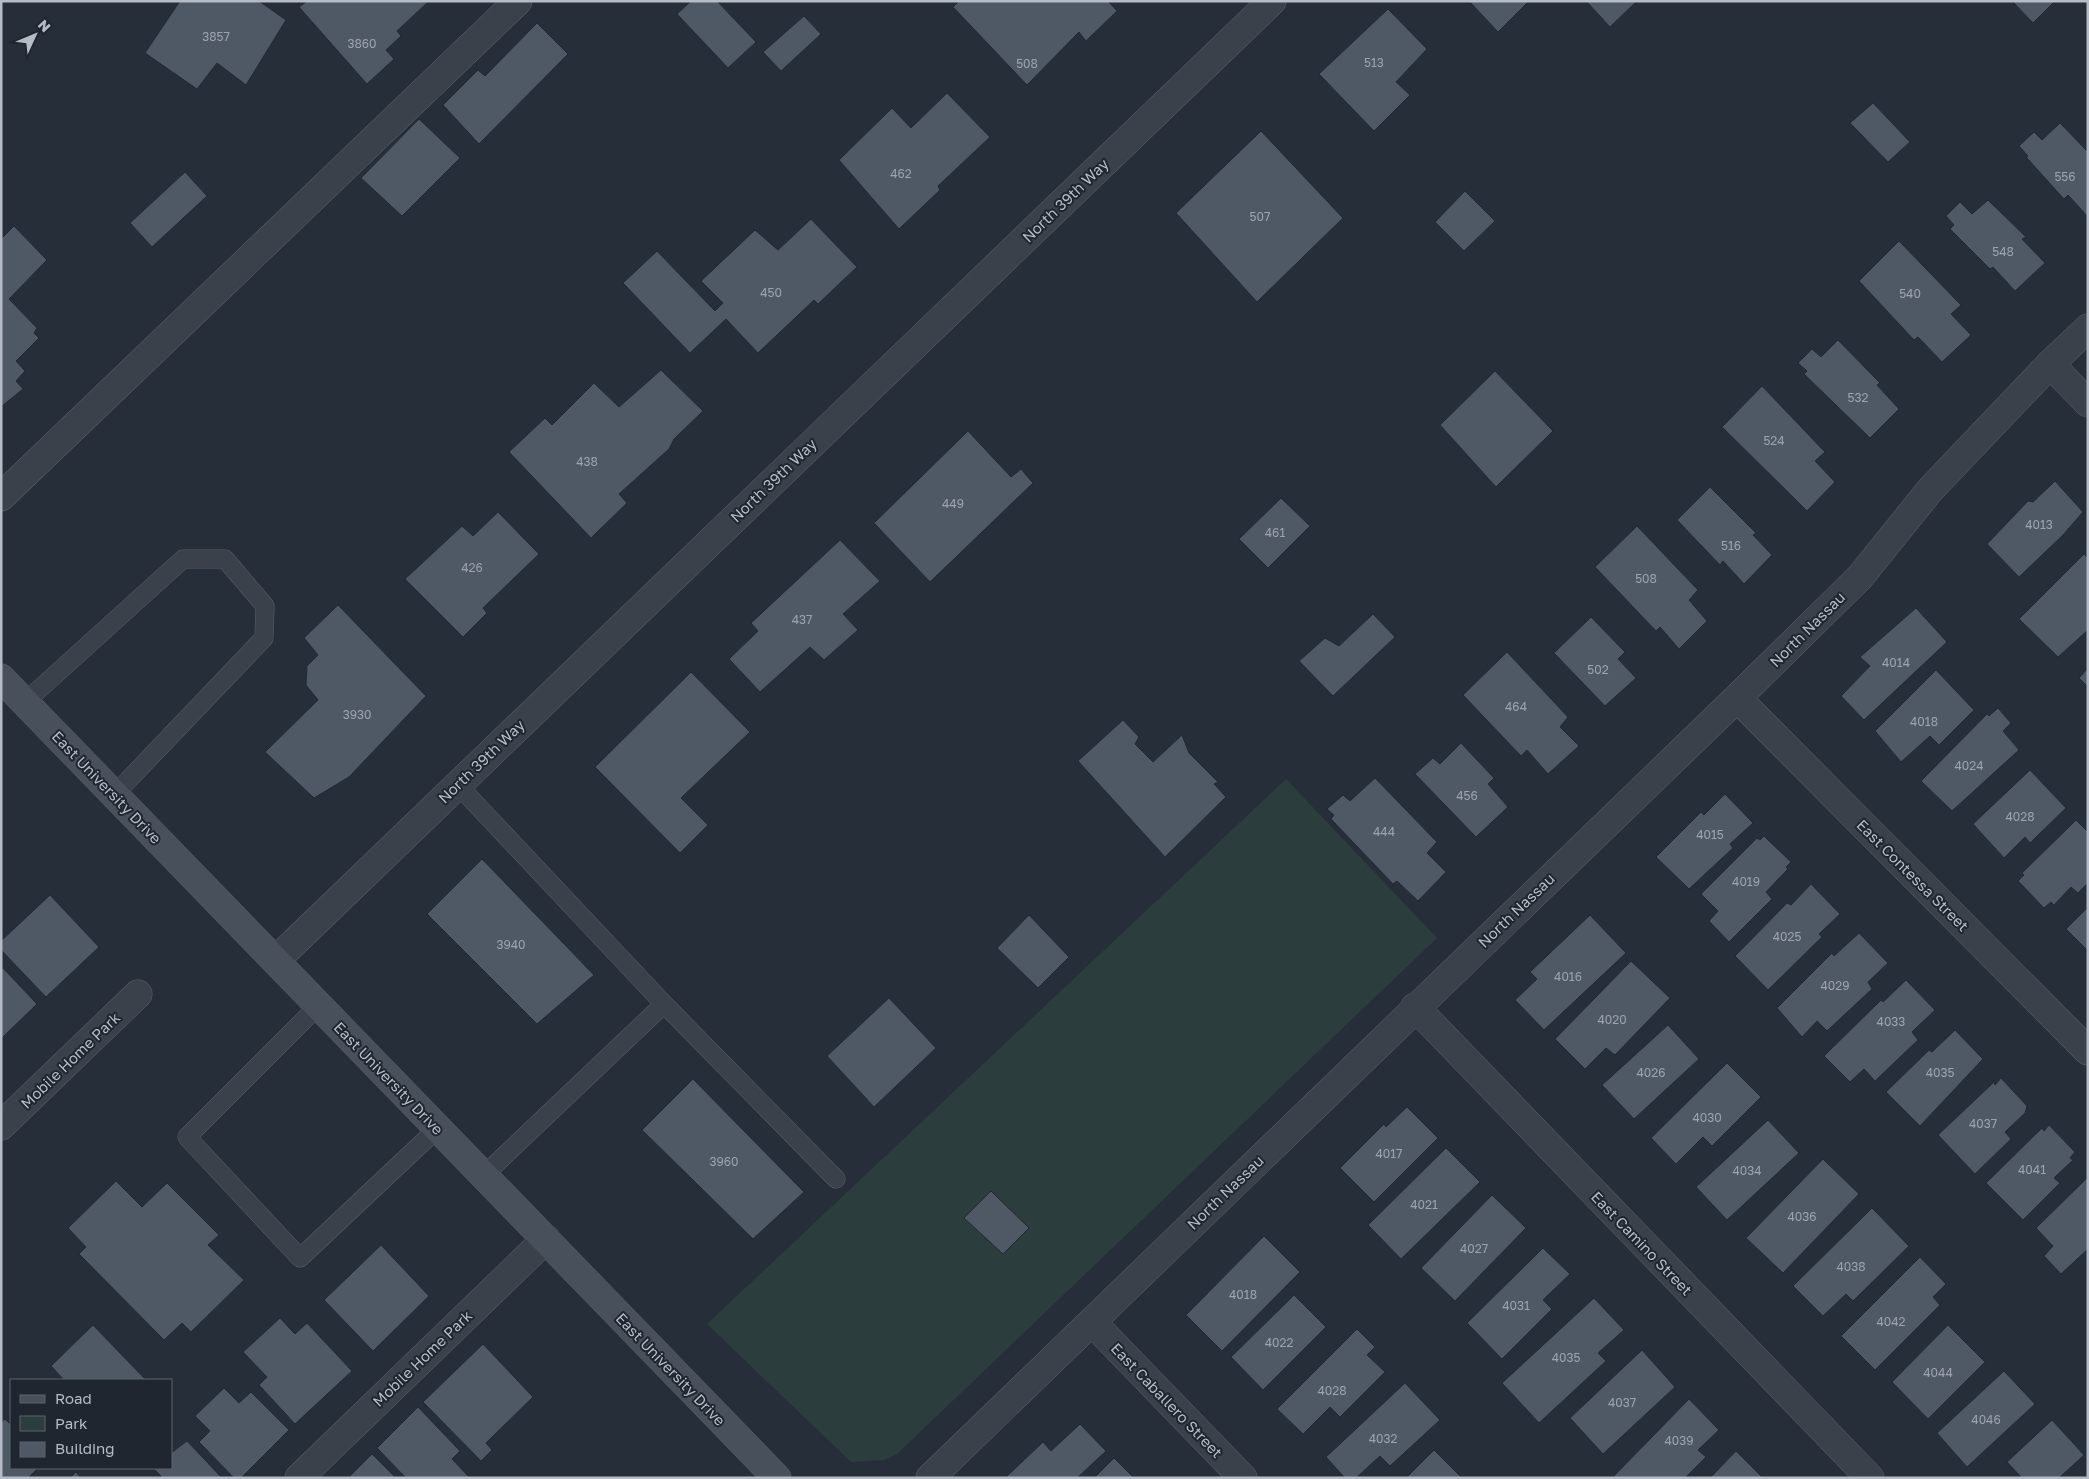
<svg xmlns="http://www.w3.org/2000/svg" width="2089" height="1479" font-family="'Golos Text',sans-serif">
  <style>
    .green { fill: #2b3d3c }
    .building { fill: #4f5965; stroke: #212831 }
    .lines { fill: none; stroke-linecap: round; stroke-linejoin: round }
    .lane-casing { stroke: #585f68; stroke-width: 19 }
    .street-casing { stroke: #585f68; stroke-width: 29 }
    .secondary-casing { stroke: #585f68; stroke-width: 29 }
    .lane { stroke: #3a414a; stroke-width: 18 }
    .street { stroke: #3a414a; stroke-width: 28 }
    .secondary { stroke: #48505c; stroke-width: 28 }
    .labels { text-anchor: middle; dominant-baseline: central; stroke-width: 4; stroke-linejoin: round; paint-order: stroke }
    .number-label { font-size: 12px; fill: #9ca3ad }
    .street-label { font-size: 15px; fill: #b5bcc5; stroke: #1f262f }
  </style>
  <rect width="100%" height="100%" fill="#262f39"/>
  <!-- green -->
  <polygon class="green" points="1286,779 1437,938 897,1454 884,1460 851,1462 707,1324"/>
  <!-- building -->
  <g class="building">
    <polygon points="180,1 259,1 286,20 246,85 217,63 197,89 145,53"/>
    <polygon points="307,1 427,1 428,2 397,31 401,36 386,50 394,59 367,84 299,7"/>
    <polygon points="691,1 717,1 756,42 728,68 677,14"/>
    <polygon points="959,1 1108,1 1117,11 1086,41 1079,32 1027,85 953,7"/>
    <polygon points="1469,1 1529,1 1498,32"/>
    <polygon points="1586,1 1637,1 1610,27"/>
    <polygon points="2012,1 2055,1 2033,23"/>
    <polygon points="1388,9 1427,49 1396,82 1410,95 1374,131 1319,74"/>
    <polygon points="804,16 821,34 781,71 763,52"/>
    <polygon points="537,23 568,54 479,144 443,105 478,70 485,76"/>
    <polygon points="947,93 990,137 938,186 940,190 899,229 839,160 892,108 911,128"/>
    <polygon points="1873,103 1910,142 1888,162 1850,123"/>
    <polygon points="419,119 460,158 402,216 361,178"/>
    <polygon points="2060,123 2088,152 2088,217 2068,195 2064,199 2026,157 2028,156 2019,146 2034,132 2042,140"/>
    <polygon points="1261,131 1343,218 1257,302 1176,213"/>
    <polygon points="185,172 207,196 152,247 130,223"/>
    <polygon points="1465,191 1495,221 1464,251 1435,222"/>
    <polygon points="1988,200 2026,237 2022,239 2045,263 2015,291 1993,267 1990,269 1950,229 1954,225 1946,216 1960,202 1972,214"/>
    <polygon points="811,219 857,267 818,304 814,300 758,353 726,319 690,353 623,283 657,251 715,311 723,303 701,281 755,230 778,250"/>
    <polygon points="14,226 47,260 9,299 37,328 34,333 39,338 16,361 25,371 16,381 23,389 1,407 1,239"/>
    <polygon points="1899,241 1961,305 1951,314 1971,335 1942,362 1918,337 1914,340 1859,281"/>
    <polygon points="1838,340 1880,383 1877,385 1899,409 1870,438 1804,374 1807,371 1798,363 1812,349 1821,357"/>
    <polygon points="661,370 703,411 674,439 669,449 619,494 627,503 591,538 509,452 545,418 552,425 594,383 619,407"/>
    <polygon points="1495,371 1553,431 1496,487 1440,425"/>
    <polygon points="1762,386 1825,452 1815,461 1835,482 1807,511 1722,427"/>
    <polygon points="968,431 1011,477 1021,469 1033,483 930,582 874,523"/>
    <polygon points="2055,481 2083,512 2062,536 2019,577 1987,544 2028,501 2033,502"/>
    <polygon points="1710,487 1756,533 1753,535 1772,555 1744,584 1723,561 1720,565 1677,520"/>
    <polygon points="1281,498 1310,526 1268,568 1239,539"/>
    <polygon points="498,512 539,554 483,608 487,613 463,637 405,579 462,526 473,536"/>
    <polygon points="1637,526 1698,590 1689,600 1707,621 1679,649 1660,627 1656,631 1595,567"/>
    <polygon points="840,540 880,581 843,614 858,630 824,660 810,647 760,692 729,659 758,631 751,623"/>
    <polygon points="2084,554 2088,558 2088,630 2058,657 2019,619"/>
    <polygon points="338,605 426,696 349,777 314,798 265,752 318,700 306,685 307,666 318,655 304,638"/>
    <polygon points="1916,608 1947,642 1864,720 1841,696 1870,666 1860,657"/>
    <polygon points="1373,614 1395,637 1333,696 1299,661 1325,638 1339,646"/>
    <polygon points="1591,617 1625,652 1618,659 1636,678 1605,706 1554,653"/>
    <polygon points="1507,652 1568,717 1560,727 1579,746 1548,774 1527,750 1521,756 1463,695"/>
    <polygon points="2088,668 2088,687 2079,678"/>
    <polygon points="1936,670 1974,710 1939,745 1930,736 1901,762 1875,731"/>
    <polygon points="691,672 750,732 681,798 708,825 680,853 595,767"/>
    <polygon points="1998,708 2011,723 2003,731 2019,750 1952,811 1921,781 1987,714 1989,716"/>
    <polygon points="1123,720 1139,737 1135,744 1153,762 1182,735 1189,753 1218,782 1214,784 1226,797 1165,857 1078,761"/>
    <polygon points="1461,743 1494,778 1488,784 1508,807 1476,837 1415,774 1433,758 1440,764"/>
    <polygon points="2030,770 2066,808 2030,843 2025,837 2004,858 1973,824"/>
    <polygon points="1375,778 1437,842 1427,853 1446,872 1418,901 1397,881 1393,884 1331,819 1334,815 1327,809 1343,795 1350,801"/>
    <polygon points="1725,794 1753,823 1730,844 1733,848 1689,889 1656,857 1701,812 1704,815"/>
    <polygon points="2076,820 2088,832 2088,883 2078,893 2071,887 2054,905 2051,902 2044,908 2018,881 2024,875 2022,873"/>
    <polygon points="1764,836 1791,862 1786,867 1788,869 1766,892 1772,899 1729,942 1709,921 1718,911 1701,894 1757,838 1760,840"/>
    <polygon points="482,859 594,975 537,1024 427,914"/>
    <polygon points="1811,884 1840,914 1819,934 1822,937 1768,990 1735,956 1787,903 1791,905"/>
    <polygon points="50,895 99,947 46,997 1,950 1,941"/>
    <polygon points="2088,907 2088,951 2066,929"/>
    <polygon points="1029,915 1069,957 1038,988 997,948"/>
    <polygon points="1590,915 1626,953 1544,1030 1515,1000 1537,979 1530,972"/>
    <polygon points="1859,933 1888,963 1868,982 1872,989 1827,1031 1817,1021 1802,1037 1777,1008 1832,953 1834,956"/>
    <polygon points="1631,961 1670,998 1615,1055 1606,1048 1585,1069 1555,1039"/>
    <polygon points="1,966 37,1004 2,1038 1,1037"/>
    <polygon points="1906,980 1935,1010 1912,1032 1918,1040 1875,1081 1864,1069 1850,1082 1824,1056 1881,1000 1883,1002"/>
    <polygon points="889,998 936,1048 874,1107 827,1056"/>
    <polygon points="1668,1025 1699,1059 1634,1119 1602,1085"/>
    <polygon points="1955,1030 1983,1059 1920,1126 1886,1092 1929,1050 1932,1052"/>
    <polygon points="1727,1063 1761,1097 1712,1146 1703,1137 1676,1164 1651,1138"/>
    <polygon points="2001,1078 2027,1106 2025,1113 2005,1132 2011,1139 1975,1174 1938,1135 1994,1082 1995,1085"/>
    <polygon points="693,1079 804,1192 753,1239 642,1130"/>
    <polygon points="1407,1107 1438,1138 1374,1202 1340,1168 1384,1124 1386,1127"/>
    <polygon points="1768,1120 1799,1153 1727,1220 1696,1187"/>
    <polygon points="2049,1125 2075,1152 2070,1158 2073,1160 2054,1178 2060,1183 2023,1220 1986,1183 2042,1128 2044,1131"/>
    <polygon points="1446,1148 1480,1182 1401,1259 1368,1225"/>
    <polygon points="1823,1159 1859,1194 1783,1273 1746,1238"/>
    <polygon points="2088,1177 2088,1249 2061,1274 2044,1256 2053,1246 2036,1228"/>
    <polygon points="116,1181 142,1207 167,1183 219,1235 208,1245 244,1280 191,1332 182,1323 164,1340 79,1254 86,1247 68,1228"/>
    <polygon points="991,1191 1029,1228 1003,1254 964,1218"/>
    <polygon points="1492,1195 1526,1228 1455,1301 1421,1268"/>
    <polygon points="1872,1208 1909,1246 1853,1301 1846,1294 1823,1316 1793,1286"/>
    <polygon points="1264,1236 1300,1272 1222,1351 1186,1315"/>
    <polygon points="381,1245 429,1296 373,1351 324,1300"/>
    <polygon points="1543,1248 1570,1274 1543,1300 1552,1309 1502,1359 1467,1323"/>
    <polygon points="1920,1257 1946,1284 1933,1297 1940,1305 1875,1370 1841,1336"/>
    <polygon points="1294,1295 1326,1327 1263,1390 1231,1357"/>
    <polygon points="1594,1298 1624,1330 1598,1353 1606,1361 1539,1423 1502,1383"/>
    <polygon points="280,1318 295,1334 307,1323 352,1371 295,1424 259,1385 267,1377 243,1352"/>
    <polygon points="93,1325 146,1380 64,1380 51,1366"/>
    <polygon points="1948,1325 1985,1362 1928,1419 1892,1382"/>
    <polygon points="1357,1329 1375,1347 1367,1355 1385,1372 1340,1417 1330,1407 1303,1434 1277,1409"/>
    <polygon points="483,1344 533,1397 486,1443 492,1450 481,1461 423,1402"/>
    <polygon points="1642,1350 1675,1387 1603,1454 1570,1418"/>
    <polygon points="2004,1371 2035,1404 1967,1467 1937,1433"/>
    <polygon points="1405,1383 1440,1420 1390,1466 1380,1456 1356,1478 1345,1478 1326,1457"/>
    <polygon points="224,1388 239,1403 251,1392 289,1430 241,1478 234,1478 199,1442 210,1431 195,1416"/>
    <polygon points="1689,1399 1719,1430 1698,1450 1706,1457 1685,1478 1612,1478"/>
    <polygon points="418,1407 460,1451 452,1459 470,1478 406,1478 377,1448"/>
    <polygon points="5,1419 11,1425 11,1468 38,1468 28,1478 1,1478 1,1422"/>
    <polygon points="2052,1420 2084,1455 2059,1478 2022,1478 2007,1462"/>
    <polygon points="1080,1424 1106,1451 1077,1478 1005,1478 1043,1442 1051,1451"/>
    <polygon points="187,1441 222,1478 159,1478 161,1476 153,1468 171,1468 171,1453"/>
    <polygon points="1434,1450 1462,1478 1406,1478"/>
    <polygon points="1736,1451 1763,1478 1710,1478"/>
    <polygon points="372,1454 396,1478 348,1478"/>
    <polygon points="1114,1458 1134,1478 1094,1478"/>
    <polygon points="76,1472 81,1478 70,1478"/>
  </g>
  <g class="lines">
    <!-- lane casing -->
    <g class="lane-casing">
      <g id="lane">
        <polyline points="25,702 183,559 225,559 265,606 264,638 115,794"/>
        <polyline points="457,784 664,1004 836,1179"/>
        <polyline points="319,1005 187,1137 300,1258 438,1128"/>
        <polyline points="484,1175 664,1004"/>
      </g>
    </g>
    <!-- street casing -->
    <g class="street-casing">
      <g id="street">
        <polyline points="2050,364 2088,403"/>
        <polyline points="1,497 518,1"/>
        <polyline points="1737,698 2088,1051"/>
        <polyline points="276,960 1272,1"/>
        <polyline points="1415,1007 1870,1478"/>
        <polyline points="1,1126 138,994"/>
        <polyline points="1092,1322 1243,1478"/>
        <polyline points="299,1478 546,1239"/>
        <polyline points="930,1478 1737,698 1860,577 1930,490 2050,364 2088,328"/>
      </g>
    </g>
    <!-- secondary casing -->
    <g class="secondary-casing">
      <polyline id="secondary" points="1,678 777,1478"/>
    </g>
    <!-- lane -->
    <use href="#lane" class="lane"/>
    <!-- street -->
    <use href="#street" class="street"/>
    <!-- secondary -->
    <use href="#secondary" class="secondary"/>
  </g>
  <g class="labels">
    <!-- number labels -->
    <g class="number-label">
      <text x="216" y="36">3857</text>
      <text x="362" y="43">3860</text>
      <text x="1374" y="62">513</text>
      <text x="1027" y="63">508</text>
      <text x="901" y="173">462</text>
      <text x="2065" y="176">556</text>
      <text x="1260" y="216">507</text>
      <text x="2003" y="251">548</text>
      <text x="771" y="292">450</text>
      <text x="1910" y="293">540</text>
      <text x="1858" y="397">532</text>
      <text x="1774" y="440">524</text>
      <text x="587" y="461">438</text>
      <text x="953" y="503">449</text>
      <text x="2039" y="524">4013</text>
      <text x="1275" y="532">461</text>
      <text x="1731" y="545">516</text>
      <text x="472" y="567">426</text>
      <text x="1646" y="578">508</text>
      <text x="802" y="619">437</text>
      <text x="1896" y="662">4014</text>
      <text x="1598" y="669">502</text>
      <text x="1516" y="706">464</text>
      <text x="357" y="714">3930</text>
      <text x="1924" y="721">4018</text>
      <text x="1969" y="765">4024</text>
      <text x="1467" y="795">456</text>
      <text x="2020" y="816">4028</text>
      <text x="1384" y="831">444</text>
      <text x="1710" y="834">4015</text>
      <text x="1746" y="881">4019</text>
      <text x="1787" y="936">4025</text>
      <text x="511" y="944">3940</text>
      <text x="1568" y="976">4016</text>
      <text x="1835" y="985">4029</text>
      <text x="1612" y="1019">4020</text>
      <text x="1891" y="1021">4033</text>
      <text x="1651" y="1072">4026</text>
      <text x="1940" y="1072">4035</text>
      <text x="1707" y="1117">4030</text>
      <text x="1983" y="1123">4037</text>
      <text x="1389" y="1153">4017</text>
      <text x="724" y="1161">3960</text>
      <text x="2032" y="1169">4041</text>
      <text x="1747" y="1170">4034</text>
      <text x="1424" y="1204">4021</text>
      <text x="1802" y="1216">4036</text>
      <text x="1474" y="1248">4027</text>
      <text x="1851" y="1266">4038</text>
      <text x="1243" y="1294">4018</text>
      <text x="1516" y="1305">4031</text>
      <text x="1891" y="1321">4042</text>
      <text x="1279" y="1342">4022</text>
      <text x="1566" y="1357">4035</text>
      <text x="1938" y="1372">4044</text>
      <text x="1332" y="1390">4028</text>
      <text x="1622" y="1402">4037</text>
      <text x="1986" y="1419">4046</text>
      <text x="1383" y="1438">4032</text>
      <text x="1679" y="1440">4039</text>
    </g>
    <!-- street labels -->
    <g class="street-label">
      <text transform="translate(1065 200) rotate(-44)">North 39th Way</text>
      <text transform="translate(773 480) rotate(-44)">North 39th Way</text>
      <text transform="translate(1807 629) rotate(-45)">North Nassau</text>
      <text transform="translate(481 761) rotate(-44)">North 39th Way</text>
      <text transform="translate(107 787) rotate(46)">East University Drive</text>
      <text transform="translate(1913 875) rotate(45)">East Contessa Street</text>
      <text transform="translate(1516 910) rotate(-44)">North Nassau</text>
      <text transform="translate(70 1060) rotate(-44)">Mobile Home Park</text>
      <text transform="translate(389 1078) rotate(46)">East University Drive</text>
      <text transform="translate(1225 1192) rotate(-44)">North Nassau</text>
      <text transform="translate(1642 1243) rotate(46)">East Camino Street</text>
      <text transform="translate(422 1358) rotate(-44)">Mobile Home Park</text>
      <text transform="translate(671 1369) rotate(46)">East University Drive</text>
      <text transform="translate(1167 1400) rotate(46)">East Caballero Street</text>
    </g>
  </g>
  <!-- border -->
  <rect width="2089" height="1479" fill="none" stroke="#b5bcc5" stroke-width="5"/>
  <!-- legend -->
  <rect x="10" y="1379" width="162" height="90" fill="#1f262f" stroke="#5b626b"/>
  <rect x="20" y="1395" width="25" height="8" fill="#48505c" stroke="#5b626b"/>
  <text x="55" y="1404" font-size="15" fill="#b5bcc5">Road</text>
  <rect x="20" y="1416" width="25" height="15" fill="#2b3d3c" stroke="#5b626b"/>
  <text x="55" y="1429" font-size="15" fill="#b5bcc5">Park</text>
  <rect x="20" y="1442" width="25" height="15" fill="#4f5965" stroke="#5b626b"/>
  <text x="55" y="1454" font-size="15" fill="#b5bcc5">Building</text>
  <!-- north arrow -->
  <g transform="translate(35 35) rotate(46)" stroke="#1f262f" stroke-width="4" paint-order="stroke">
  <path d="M0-4L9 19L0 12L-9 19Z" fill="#b5bcc5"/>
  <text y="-8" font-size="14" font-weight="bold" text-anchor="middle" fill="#b5bcc5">N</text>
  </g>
</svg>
